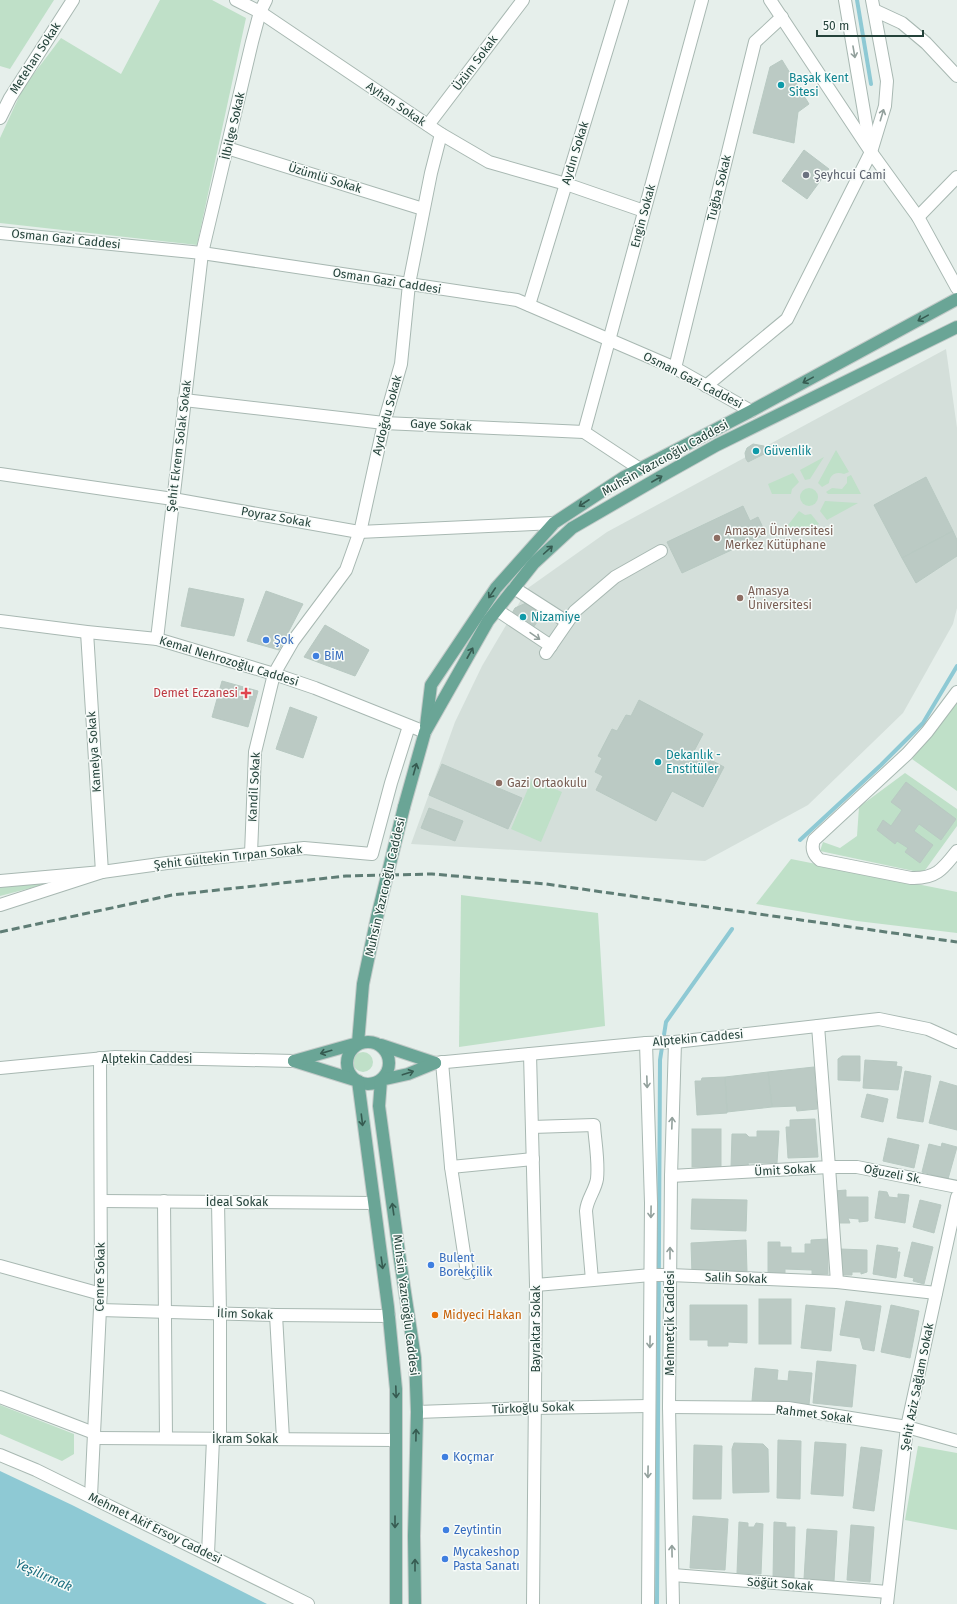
<svg xmlns="http://www.w3.org/2000/svg" width="957" height="1604" font-family="'Fira Sans',sans-serif">
  <style>
    .built { fill: #d4dfda }
    .green { fill: #bfe0c8 }
    .water { fill: #8ec9d4 }
    .lines { fill: none; stroke-linecap: round; stroke-linejoin: round }
    .stream { stroke: #8ec9d4; stroke-width: 4 }
    .building { fill: #bbcac4; stroke: #b8c9c2 }
    .minor-casing { stroke: #a8b8b2; stroke-width: 14 }
    .major-casing { stroke: #c2cac8; stroke-width: 14 }
    .minor { stroke: #fff; stroke-width: 12 }
    .major { stroke: #6aa596; stroke-width: 12 }
    .rail { stroke: #5f7d75; stroke-width: 3; stroke-dasharray: 8 4; stroke-linecap: butt }
    .major-bridge-casing { stroke: #c2cac8; stroke-width: 14; stroke-linecap: butt }
    .major-bridge { stroke: #6aa596; stroke-width: 12 }
    .oneway { stroke: #92a09c }
    .oneway2 { stroke: #365b51 }
    .culture-dot { fill: #0f9aa8; stroke: #f7fbf9; stroke-width: 1.5 }
    .worship-dot { fill: #6b7280; stroke: #f7fbf9; stroke-width: 1.5 }
    .education-dot { fill: #8d6e63; stroke: #f7fbf9; stroke-width: 1.5 }
    .shop-dot { fill: #3f7fe0; stroke: #f7fbf9; stroke-width: 1.5 }
    .health-dot { fill: #e0444e; stroke: #f7fbf9; stroke-width: 1.5 }
    .food-dot { fill: #e8710a; stroke: #f7fbf9; stroke-width: 1.5 }
    .labels { text-anchor: middle; dominant-baseline: central; stroke-width: 3; stroke-linejoin: round; paint-order: stroke }
    .street-label { font-size: 12px; fill: #24423a; stroke: #f7fbf9 }
    .culture-label { font-size: 12px; fill: #0d838f; stroke: #f7fbf9; text-anchor: start }
    .worship-label { font-size: 12px; fill: #5b616d; stroke: #f7fbf9; text-anchor: start }
    .education-label { font-size: 12px; fill: #785e54; stroke: #f7fbf9; text-anchor: start }
    .shop-label { font-size: 12px; fill: #366cbe; stroke: #f7fbf9; text-anchor: start }
    .health-label { font-size: 12px; fill: #be3a42; stroke: #f7fbf9; text-anchor: end }
    .food-label { font-size: 12px; fill: #c56008; stroke: #f7fbf9; text-anchor: start }
    .water-label { font-size: 13px; font-style: italic; fill: #1c6f80; stroke: #f7fbf9 }
  </style>
  <rect width="100%" height="100%" fill="#e6efeb"/>
  <!-- built -->
  <polygon class="built" points="946,349 957,428 957,608 953,624 903,713 808,805 705,861 411,844 455,722 482,666 528,588 607,532"/>
  <!-- green -->
  <g class="green">
    <polygon points="0,0 54,0 10,69 0,66"/>
    <polygon points="160,0 212,0 246,18 197,245 0,223 0,138 23,88 61,38 121,74"/>
    <path d="M836,450L849,472L844,474C835,471 830,475 829,483L822,487L818,483Z"/>
    <polygon points="824,457 810,479 805,480 800,470"/>
    <polygon points="793,473 799,482 792,489 791,494 772,494 768,484"/>
    <polygon points="851,475 861,494 828,494 826,492 832,488 842,489 847,483 847,477"/>
    <circle cx="809" cy="497" r="9"/>
    <polygon points="825,501 858,503 827,520 820,511"/>
    <polygon points="799,511 805,515 811,514 819,524 797,536 793,533 788,525"/>
    <polygon points="957,701 957,791 912,759"/>
    <polygon points="905,773 957,809 957,826 923,873 820,851 823,842 840,848 857,836 859,807"/>
    <polygon points="532,779 562,792 541,842 511,829"/>
    <polygon points="791,859 957,892 957,933 857,921 756,904"/>
    <polygon points="73,877 0,896 0,886"/>
    <polygon points="461,895 598,913 605,1026 459,1047"/>
    <circle cx="363" cy="1062" r="10"/>
    <polygon points="0,1405 74,1434 74,1454 62,1461 0,1434"/>
    <polygon points="918,1446 957,1453 957,1530 905,1520"/>
  </g>
  <!-- water -->
  <polygon class="water" points="0,1471 72,1505 267,1604 0,1604"/>
  <g class="lines">
    <!-- stream -->
    <g class="stream">
      <polyline points="857,0 871,84"/>
      <polyline points="800,840 881,765 923,723 957,666"/>
      <polyline points="657,1604 660,1060 666,1022 732,929"/>
    </g>
  </g>
  <!-- building -->
  <g class="building">
    <polygon points="782,60 809,104 798,112 794,143 753,133 770,67"/>
    <polygon points="804,150 829,169 807,199 782,181"/>
    <polygon points="753,444 764,446 766,449 766,453 748,462 746,459 745,453 747,448"/>
    <polygon points="926,477 953,531 902,558 874,505"/>
    <polygon points="743,506 750,521 758,517 766,534 682,573 667,542"/>
    <polygon points="953,531 957,540 957,556 916,583 902,558"/>
    <polygon points="189,588 244,599 234,636 181,626"/>
    <polygon points="266,591 303,604 279,650 247,641"/>
    <polygon points="526,603 531,604 539,610 533,619 537,622 531,631 511,615 515,608"/>
    <polygon points="325,625 369,650 355,676 304,657"/>
    <polygon points="222,681 258,691 248,727 212,717"/>
    <polygon points="639,700 703,734 694,751 724,767 703,807 672,791 656,821 596,790 603,776 595,772 602,758 598,756 612,729 617,731 626,715 631,716"/>
    <polygon points="290,707 317,717 303,758 276,749"/>
    <polygon points="442,764 522,798 508,829 429,795"/>
    <polygon points="906,782 956,819 941,840 919,824 914,831 933,845 920,863 905,852 908,848 897,841 895,844 877,830 883,820 891,826 902,810 891,802"/>
    <polygon points="429,808 463,821 455,841 421,828"/>
    <polygon points="842,1056 860,1056 860,1081 838,1080 838,1059"/>
    <polygon points="865,1060 897,1062 896,1066 902,1067 898,1090 863,1088"/>
    <polygon points="814,1067 817,1109 797,1111 796,1106 772,1107 768,1072"/>
    <polygon points="905,1071 931,1076 923,1122 897,1118"/>
    <polygon points="768,1072 772,1107 727,1112 725,1077"/>
    <polygon points="725,1077 727,1113 697,1115 695,1081 701,1081 702,1078"/>
    <polygon points="940,1081 957,1086 957,1130 929,1123"/>
    <polygon points="867,1094 888,1099 883,1122 861,1117"/>
    <polygon points="815,1119 818,1157 788,1158 786,1127 790,1127 790,1120"/>
    <rect x="692" y="1129" width="29" height="38"/>
    <polygon points="757,1131 779,1131 777,1163 748,1163 749,1168 731,1168 732,1134 746,1134 749,1137 757,1137"/>
    <polygon points="888,1138 919,1145 914,1168 883,1161"/>
    <polygon points="942,1143 957,1147 948,1179 922,1172 929,1144 941,1147"/>
    <polygon points="846,1190 846,1197 868,1197 868,1221 859,1222 859,1219 848,1218 850,1223 835,1223 834,1191"/>
    <polygon points="879,1191 887,1192 889,1197 898,1198 898,1194 909,1195 905,1223 875,1218"/>
    <polygon points="692,1199 747,1200 746,1231 691,1229"/>
    <polygon points="920,1200 941,1205 934,1233 913,1227"/>
    <polygon points="828,1239 828,1274 812,1274 812,1270 785,1269 785,1274 768,1274 768,1242 780,1242 780,1247 791,1247 791,1253 805,1253 805,1244 811,1244 811,1240"/>
    <polygon points="746,1240 747,1271 692,1274 691,1243"/>
    <polygon points="912,1242 933,1247 924,1284 913,1281 914,1278 904,1276"/>
    <polygon points="877,1245 898,1248 897,1252 900,1252 896,1278 873,1274"/>
    <polygon points="840,1249 867,1250 867,1272 861,1274 861,1272 852,1272 852,1275 840,1275"/>
    <rect x="759" y="1299" width="32" height="45"/>
    <polygon points="846,1301 881,1306 874,1351 863,1349 860,1338 840,1335"/>
    <polygon points="690,1305 747,1305 747,1343 728,1342 728,1346 708,1346 708,1340 690,1340"/>
    <polygon points="806,1305 835,1308 831,1351 801,1348"/>
    <polygon points="891,1305 919,1311 910,1358 881,1352"/>
    <polygon points="817,1361 856,1365 852,1407 813,1403"/>
    <polygon points="755,1368 778,1370 777,1380 788,1381 789,1371 812,1373 809,1405 752,1401"/>
    <polygon points="778,1440 801,1441 800,1499 777,1498"/>
    <polygon points="815,1442 846,1444 843,1496 811,1494"/>
    <polygon points="734,1443 763,1444 768,1449 769,1492 733,1493 732,1449"/>
    <polygon points="694,1445 722,1446 721,1499 693,1499"/>
    <polygon points="861,1447 882,1450 874,1511 853,1508"/>
    <polygon points="693,1516 728,1519 725,1570 690,1568"/>
    <polygon points="739,1522 748,1523 748,1527 754,1527 756,1523 763,1524 761,1574 737,1573"/>
    <polygon points="774,1522 786,1523 786,1527 795,1527 794,1578 773,1578"/>
    <polygon points="851,1525 874,1527 870,1582 847,1580"/>
    <polygon points="807,1529 837,1531 834,1581 804,1579"/>
  </g>
  <g class="lines">
    <!-- minor casing -->
    <g class="minor-casing">
      <g id="minor">
        <polyline points="236,0 260,12 441,134 489,162 566,184 644,211"/>
        <polyline points="770,0 871,152 918,217 957,288"/>
        <polyline points="845,0 870,147"/>
        <polyline points="874,10 902,23 926,43 957,76"/>
        <polyline points="0,118 10,98 73,0"/>
        <polyline points="428,125 523,0"/>
        <polyline points="227,148 423,209"/>
        <polyline points="918,217 957,177"/>
        <polyline points="0,233 202,253 517,300 675,368 751,411"/>
        <polyline points="529,305 622,0"/>
        <polyline points="675,368 755,42 782,17"/>
        <polyline points="706,386 787,319 871,152 885,106 887,81 872,0"/>
        <polyline points="184,400 384,423 584,432 640,469"/>
        <polyline points="584,432 702,0"/>
        <polyline points="0,474 173,499 359,532 554,523"/>
        <polyline points="514,588 567,622"/>
        <polyline points="497,610 551,646"/>
        <polyline points="0,621 87,632 157,639 274,674 315,688 425,732"/>
        <polyline points="157,639 202,253 252,42 260,12 266,0"/>
        <polyline points="546,653 575,611 615,577 661,551"/>
        <path d="M957,692L927,732L907,754L814,840C811,848 813,855 820,860L911,878C936,879 943,869 957,851"/>
        <polyline points="251,854 255,752 274,674 293,641 346,570 361,528 384,423 401,364 409,284 431,173 441,134"/>
        <polyline points="0,881 102,872 167,863 304,848 372,854 391,783 409,726"/>
        <polyline points="0,905 102,872 87,632"/>
        <polyline points="646,1043 651,1203 648,1604"/>
        <polyline points="530,1054 536,1285 533,1604"/>
        <polyline points="442,1062 451,1167 467,1273"/>
        <polyline points="435,1063 646,1043 675,1042 879,1019 928,1029 957,1042"/>
        <polyline points="0,1068 115,1057 294,1061"/>
        <path d="M532,1127L594,1125C595,1142 599,1161 597,1179C595,1191 587,1199 586,1211L592,1280"/>
        <polyline points="451,1167 533,1159"/>
        <polyline points="671,1176 829,1167 818,1026"/>
        <polyline points="101,1201 374,1203"/>
        <polyline points="164,1201 166,1438"/>
        <polyline points="218,1202 220,1313 220,1439"/>
        <polyline points="0,1266 101,1294"/>
        <polyline points="837,1282 829,1167 857,1167 957,1187"/>
        <polyline points="536,1285 651,1275 670,1275 837,1282 936,1293"/>
        <polyline points="100,1310 276,1315 389,1316"/>
        <polyline points="276,1315 283,1439"/>
        <polyline points="0,1397 94,1433"/>
        <polyline points="669,1407 788,1408 907,1427 957,1441"/>
        <polyline points="417,1412 533,1408 649,1406"/>
        <polyline points="94,1438 396,1440"/>
        <polyline points="0,1455 36,1470 308,1604"/>
        <polyline points="91,1496 101,1288 100,1058"/>
        <polyline points="208,1554 213,1439"/>
        <polyline points="673,1575 888,1592"/>
        <polyline points="673,1604 669,1407 671,1176 675,1042"/>
        <polyline points="887,1604 907,1427 957,1197"/>
      </g>
    </g>
    <!-- major casing -->
    <g class="major-casing">
      <g id="major">
        <polyline points="426,726 431,685 496,588 554,523 624,477 751,411 957,299"/>
        <polyline points="404,807 425,732 488,621 534,563 572,528 667,473 717,445 957,327"/>
        <circle cx="368" cy="1063" r="21"/>
        <polyline points="381,1045 435,1063"/>
        <polyline points="294,1061 358,1081 388,1307 396,1389 396,1604"/>
        <polyline points="294,1061 358,1043 363,984 377,917"/>
        <polyline points="415,1604 414,1536 417,1412 415,1358 400,1260 379,1106 381,1080 408,1074 435,1063"/>
      </g>
    </g>
    <!-- minor -->
    <use href="#minor" class="minor"/>
    <!-- major -->
    <use href="#major" class="major"/>
    <!-- rail -->
    <polyline class="rail" points="0,932 172,895 346,876 432,874 546,884 957,942"/>
    <!-- major-bridge casing -->
    <g class="major-bridge-casing">
      <polyline id="major-bridge" points="377,917 404,807"/>
    </g>
    <!-- major-bridge -->
    <use href="#major-bridge" class="major-bridge"/>
  </g>
  <!-- one-way arrows -->
  <defs><path id="oneway-shaft" d="M-6 0H5M1.5-3L5.5 0L1.5 3" fill="none" stroke-width="1.6" stroke-linecap="round" stroke-linejoin="round"/></defs>
  <g class="oneway">
    <use href="#oneway-shaft" transform="translate(854 52) rotate(80)"/>
    <use href="#oneway-shaft" transform="translate(882 115) rotate(-73)"/>
    <use href="#oneway-shaft" transform="translate(535 636) rotate(35)"/>
    <use href="#oneway-shaft" transform="translate(647 1082) rotate(88)"/>
    <use href="#oneway-shaft" transform="translate(672 1123) rotate(-88)"/>
    <use href="#oneway-shaft" transform="translate(651 1212) rotate(91)"/>
    <use href="#oneway-shaft" transform="translate(670 1253) rotate(-90)"/>
    <use href="#oneway-shaft" transform="translate(650 1342) rotate(91)"/>
    <use href="#oneway-shaft" transform="translate(648 1472) rotate(91)"/>
    <use href="#oneway-shaft" transform="translate(672 1551) rotate(-91)"/>
  </g>
  <g class="oneway2">
    <use href="#oneway-shaft" transform="translate(923 318) rotate(151)"/>
    <use href="#oneway-shaft" transform="translate(808 380) rotate(151)"/>
    <use href="#oneway-shaft" transform="translate(657 479) rotate(-30)"/>
    <use href="#oneway-shaft" transform="translate(584 503) rotate(147)"/>
    <use href="#oneway-shaft" transform="translate(548 550) rotate(-42)"/>
    <use href="#oneway-shaft" transform="translate(492 593) rotate(124)"/>
    <use href="#oneway-shaft" transform="translate(470 653) rotate(-61)"/>
    <use href="#oneway-shaft" transform="translate(415 769) rotate(-74)"/>
    <use href="#oneway-shaft" transform="translate(326 1052) rotate(164)"/>
    <use href="#oneway-shaft" transform="translate(408 1073) rotate(-18)"/>
    <use href="#oneway-shaft" transform="translate(362 1120) rotate(83)"/>
    <use href="#oneway-shaft" transform="translate(393 1209) rotate(-98)"/>
    <use href="#oneway-shaft" transform="translate(382 1263) rotate(82)"/>
    <use href="#oneway-shaft" transform="translate(396 1392) rotate(88)"/>
    <use href="#oneway-shaft" transform="translate(416 1435) rotate(-89)"/>
    <use href="#oneway-shaft" transform="translate(395 1522) rotate(90)"/>
    <use href="#oneway-shaft" transform="translate(415 1565) rotate(-90)"/>
  </g>
  <!-- markers -->
  <g class="culture-dot">
    <circle cx="781" cy="85" r="4"/>
    <circle cx="756" cy="451" r="4"/>
    <circle cx="523" cy="617" r="4"/>
    <circle cx="658" cy="762" r="4"/>
  </g>
  <circle class="worship-dot" cx="806" cy="175" r="4"/>
  <g class="education-dot">
    <circle cx="717" cy="538" r="4"/>
    <circle cx="740" cy="598" r="4"/>
    <circle cx="499" cy="783" r="4"/>
  </g>
  <g class="shop-dot">
    <circle cx="266" cy="640" r="4"/>
    <circle cx="316" cy="656" r="4"/>
    <circle cx="431" cy="1265" r="4"/>
    <circle cx="445" cy="1457" r="4"/>
    <circle cx="446" cy="1530" r="4"/>
    <circle cx="445" cy="1559" r="4"/>
  </g>
  <path class="health-dot" d="M244 687h4v4h4v4h-4v4h-4v-4h-4v-4h4z"/>
  <circle class="food-dot" cx="435" cy="1315" r="4"/>
  <g class="labels">
    <!-- street labels -->
    <g class="street-label">
      <text transform="translate(35 58) rotate(-57)">Metehan Sokak</text>
      <text transform="translate(475 63) rotate(-53)">Üzüm Sokak</text>
      <text transform="translate(396 104) rotate(34)">Ayhan Sokak</text>
      <text transform="translate(233 126) rotate(-77)">İlbilge Sokak</text>
      <text transform="translate(575 153) rotate(-73)">Aydın Sokak</text>
      <text transform="translate(325 178) rotate(17)">Üzümlü Sokak</text>
      <text transform="translate(719 188) rotate(-76)">Tuğba Sokak</text>
      <text transform="translate(643 216) rotate(-75)">Engin Sokak</text>
      <text transform="translate(66 239) rotate(6)">Osman Gazi Caddesi</text>
      <text transform="translate(387 281) rotate(9)">Osman Gazi Caddesi</text>
      <text transform="translate(693 380) rotate(27)">Osman Gazi Caddesi</text>
      <text transform="translate(387 415) rotate(-75)">Aydoğdu Sokak</text>
      <text transform="translate(441 425) rotate(3)">Gaye Sokak</text>
      <text transform="translate(179 446) rotate(-83)">Şehit Ekrem Solak Sokak</text>
      <text transform="translate(665 458) rotate(-29)">Muhsin Yazıcıoğlu Caddesi</text>
      <text transform="translate(276 517) rotate(10)">Poyraz Sokak</text>
      <text transform="translate(229 661) rotate(17)">Kemal Nehrozoğlu Caddesi</text>
      <text transform="translate(94 752) rotate(-94)">Kamelya Sokak</text>
      <text transform="translate(254 787) rotate(-87)">Kandil Sokak</text>
      <text transform="translate(228 857) rotate(-6)">Şehit Gültekin Tırpan Sokak</text>
      <text transform="translate(385 887) rotate(-77)">Muhsin Yazıcıoğlu Caddesi</text>
      <text transform="translate(698 1038) rotate(-5)">Alptekin Caddesi</text>
      <text x="147" y="1059">Alptekin Caddesi</text>
      <text transform="translate(785 1170) rotate(-3)">Ümit Sokak</text>
      <text transform="translate(893 1174) rotate(11)">Oğuzeli Sk.</text>
      <text x="237" y="1202">İdeal Sokak</text>
      <text transform="translate(100 1277) rotate(-89)">Cemre Sokak</text>
      <text transform="translate(736 1278) rotate(2)">Salih Sokak</text>
      <text transform="translate(406 1305) rotate(83)">Muhsin Yazıcıoğlu Caddesi</text>
      <text transform="translate(245 1314) rotate(2)">İlim Sokak</text>
      <text transform="translate(670 1323) rotate(-90)">Mehmetçik Caddesi</text>
      <text transform="translate(536 1329) rotate(-90)">Bayraktar Sokak</text>
      <text transform="translate(917 1387) rotate(-79)">Şehit Aziz Sağlam Sokak</text>
      <text transform="translate(533 1408) rotate(-2)">Türkoğlu Sokak</text>
      <text transform="translate(814 1414) rotate(7)">Rahmet Sokak</text>
      <text x="245" y="1439">İkram Sokak</text>
      <text transform="translate(155 1528) rotate(26)">Mehmet Akif Ersoy Caddesi</text>
      <text transform="translate(780 1584) rotate(4)">Söğüt Sokak</text>
    </g>
    <!-- culture labels -->
    <g class="culture-label">
      <text x="789" y="78">Başak Kent<tspan x="789" dy="14">Sitesi</tspan></text>
      <text x="764" y="451">Güvenlik</text>
      <text x="531" y="617">Nizamiye</text>
      <text x="666" y="755">Dekanlık -<tspan x="666" dy="14">Enstitüler</tspan></text>
    </g>
    <!-- worship labels -->
    <g class="worship-label">
      <text x="814" y="175">Şeyhcui Cami</text>
    </g>
    <!-- education labels -->
    <g class="education-label">
      <text x="725" y="531">Amasya Üniversitesi<tspan x="725" dy="14">Merkez Kütüphane</tspan></text>
      <text x="748" y="591">Amasya<tspan x="748" dy="14">Üniversitesi</tspan></text>
      <text x="507" y="783">Gazi Ortaokulu</text>
    </g>
    <!-- shop labels -->
    <g class="shop-label">
      <text x="274" y="640">Şok</text>
      <text x="324" y="656">BİM</text>
      <text x="439" y="1258">Bulent<tspan x="439" dy="14">Borekçilik</tspan></text>
      <text x="453" y="1457">Koçmar</text>
      <text x="454" y="1530">Zeytintin</text>
      <text x="453" y="1552">Mycakeshop<tspan x="453" dy="14">Pasta Sanatı</tspan></text>
    </g>
    <!-- health labels -->
    <g class="health-label">
      <text x="238" y="693">Demet Eczanesi</text>
    </g>
    <!-- food labels -->
    <g class="food-label">
      <text x="443" y="1315">Midyeci Hakan</text>
    </g>
    <!-- water labels -->
    <g class="water-label">
      <text transform="translate(44 1575) rotate(24)">Yeşilırmak</text>
    </g>
  </g>
  <!-- scale -->
  <path d="M817 30v6h106v-6" fill="none" stroke="#24423a" stroke-width="2"/>
  <text x="823" y="30" font-size="12" fill="#24423a" stroke="#f7fbf9" stroke-width="3" paint-order="stroke">50 m</text>
</svg>
